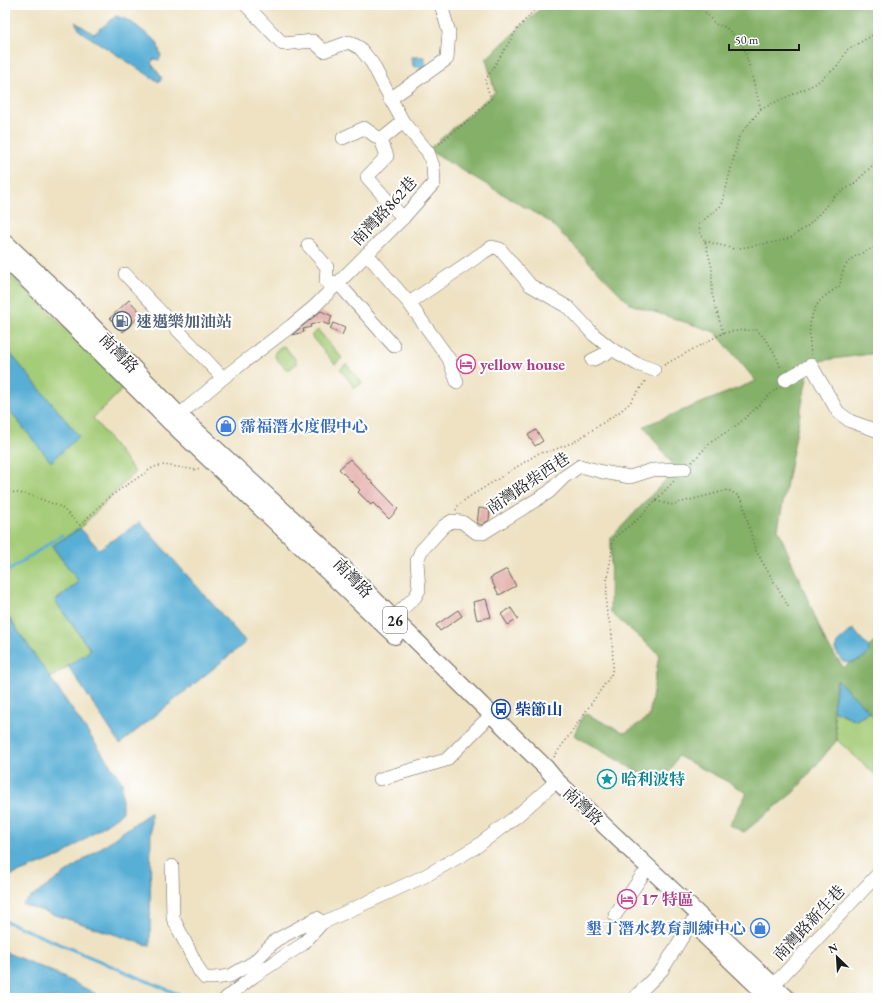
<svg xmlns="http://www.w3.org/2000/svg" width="883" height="1003" font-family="'EB Garamond','Noto Serif TC',serif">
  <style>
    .green { fill: #a5cc78; stroke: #60744a }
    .forest { fill: #84b068; stroke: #506642 }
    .water { fill: #58afd5; stroke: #3a6678 }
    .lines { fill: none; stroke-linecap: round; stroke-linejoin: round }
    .stream { stroke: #58afd5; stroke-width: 3 }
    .building { fill: #e1a9a5 }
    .minor-casing { stroke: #666156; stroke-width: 14 }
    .major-casing { stroke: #666156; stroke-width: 18 }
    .path { stroke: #666156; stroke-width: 1.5; stroke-dasharray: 1 3; stroke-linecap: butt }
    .minor { stroke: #fff; stroke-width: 13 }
    .major { stroke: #fff; stroke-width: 16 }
    .labels { text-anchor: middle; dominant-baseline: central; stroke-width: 4; stroke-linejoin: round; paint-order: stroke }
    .shield { fill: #fff; stroke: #606060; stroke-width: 1 }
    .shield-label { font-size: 15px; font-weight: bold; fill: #1c1c1c }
    .street-label { font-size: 16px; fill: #1c1c1c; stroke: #fff }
    .service-label { font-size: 16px; font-weight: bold; fill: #4e5e75; stroke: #fff; text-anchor: start }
    .hotel-label { font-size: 16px; font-weight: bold; fill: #b23c85; stroke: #fff; text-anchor: start }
    .shop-label { font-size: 16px; font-weight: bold; fill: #366cbe; stroke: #fff; text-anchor: start }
    .transit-label { font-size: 16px; font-weight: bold; fill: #164399; stroke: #fff; text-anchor: start }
    .culture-label { font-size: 16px; font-weight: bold; fill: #0d838f; stroke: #fff; text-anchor: start }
  </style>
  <rect width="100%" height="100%" fill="#fff"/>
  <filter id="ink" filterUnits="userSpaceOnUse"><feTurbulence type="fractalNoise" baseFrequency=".025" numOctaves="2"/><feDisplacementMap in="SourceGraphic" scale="8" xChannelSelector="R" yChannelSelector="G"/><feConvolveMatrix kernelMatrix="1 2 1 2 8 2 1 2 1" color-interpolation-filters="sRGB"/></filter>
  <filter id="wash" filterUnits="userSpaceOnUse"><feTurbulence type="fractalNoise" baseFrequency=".012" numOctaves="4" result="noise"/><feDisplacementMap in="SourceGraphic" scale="16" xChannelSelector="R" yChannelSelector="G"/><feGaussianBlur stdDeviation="0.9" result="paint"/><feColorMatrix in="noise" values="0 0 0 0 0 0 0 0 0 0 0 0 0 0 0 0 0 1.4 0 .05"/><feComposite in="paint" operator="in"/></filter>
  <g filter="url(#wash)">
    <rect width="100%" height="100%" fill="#eee2c3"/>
    <!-- green -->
    <g class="green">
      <polygon points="5,270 126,386 93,418 135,472 80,528 52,546 79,582 55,601 91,651 50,678 5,612"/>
      <polygon points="318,330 342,358 335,364 311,336"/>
      <polygon points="282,346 285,347 296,360 296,364 290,369 286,369 275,357 275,352"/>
      <polygon points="346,364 362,383 355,388 340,369"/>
      <polygon points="833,710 856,720 870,712 878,720 878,777 837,740"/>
    </g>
    <!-- forest -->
    <polygon class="forest" points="544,5 878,5 878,353 810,362 778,529 826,643 844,668 878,639 878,720 837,681 833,710 837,740 794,792 744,832 729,825 747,793 732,784 678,756 662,786 574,735 584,713 625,733 649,717 659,654 610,612 611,538 676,469 644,426 756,381 715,332 630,304 550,222 428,150 495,92 486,59"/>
    <!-- water -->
    <g class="water">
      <polygon points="116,16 130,21 157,42 161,56 159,60 154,59 151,63 162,78 159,82 80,31 75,22 94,34"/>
      <polygon points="412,57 424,57 427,70 413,66"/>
      <polygon points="5,347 79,436 51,462 5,405"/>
      <polygon points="140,522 246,642 120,744 68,666 91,650 55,601 79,582 52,546 80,528 99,549"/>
      <polygon points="5,612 122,782 122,813 61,856 5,878"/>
      <path d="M853,629L869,648V653C861,661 853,664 843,662L835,650L837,643Z"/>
      <polygon points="837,680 870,712 856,720 833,710"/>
      <polygon points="151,812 150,946 22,904"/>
      <polygon points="5,952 53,972 104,998 5,998"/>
    </g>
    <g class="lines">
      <!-- stream -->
      <g class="stream">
        <polyline points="5,573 62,535"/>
        <polyline points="5,921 180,995"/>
      </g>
    </g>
    <g id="blocks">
      <!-- building -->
      <g class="building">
        <polygon points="129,300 142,314 123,332 110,318"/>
        <polygon points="321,311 332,316 329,325 321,322 310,325 311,327 303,329 304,332 292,335"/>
        <polygon points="333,323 345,328 342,335 330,329"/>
        <polygon points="536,430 543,441 535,446 528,435"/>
        <polygon points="350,459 398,509 389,519 373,503 371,505 358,492 360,490 339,469"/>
        <polygon points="479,508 490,510 489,520 481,525 477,523"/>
        <polygon points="507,569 516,586 499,595 490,578"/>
        <polygon points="486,599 491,617 477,620 473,602"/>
        <polygon points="511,608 518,619 508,625 501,614"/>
        <polygon points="458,610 462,616 440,631 436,625"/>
      </g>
    </g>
  </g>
  <g filter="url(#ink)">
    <use href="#blocks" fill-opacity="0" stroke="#666156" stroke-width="1"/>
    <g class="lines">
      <!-- minor casing -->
      <g class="minor-casing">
        <g id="minor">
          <polyline points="390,99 447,59 449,32 441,5"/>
          <polyline points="343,138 364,128 381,140 387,156 367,177 403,218"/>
          <polyline points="381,140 403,122"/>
          <polyline points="308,245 327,267 326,281 338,283 394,346"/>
          <polyline points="367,254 409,303 449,359 457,382"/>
          <polyline points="125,274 223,378"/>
          <polyline points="409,303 484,252 492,247 500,249 530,285 569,308 594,335 613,350 637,364 654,370"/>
          <polyline points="592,360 613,350"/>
          <polyline points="785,380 811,365 838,412 850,421 878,431"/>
          <polyline points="172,421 223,378 291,326 314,307 403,218 434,183 433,166 428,152 403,122 372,63 360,48 349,42 324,51 313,41 283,44 246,5"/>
          <polyline points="386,625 415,597 419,590 417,561 421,551 444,526 452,521 462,522 477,533 483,533 549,492 564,477 580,466 603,472 630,477 652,470 685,469"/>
          <polyline points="380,779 446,760 484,722"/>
          <polyline points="172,866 173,918 200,972 205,978 214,978 230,976 254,962 276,940 317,918"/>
          <polyline points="615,915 642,876"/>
          <polyline points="767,992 878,874"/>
          <polyline points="226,998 254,976 303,944 322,923 425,876 476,847 518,815 550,787 556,780"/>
          <polyline points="634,998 662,970 691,923"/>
        </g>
      </g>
      <!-- major casing -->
      <g class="major-casing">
        <g id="major">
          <polyline points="5,242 75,308 179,415 322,546 394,619 546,768 556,780 787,998"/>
          <polyline points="5,258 171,423 395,636"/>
          <polyline points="705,936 757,986 767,998"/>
        </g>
      </g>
      <!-- path -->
      <g class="path">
        <polyline points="708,5 705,12 715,24 725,27 737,38 745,51 761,109"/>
        <polyline points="436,146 473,116 491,99 485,81 518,28 539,5"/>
        <polyline points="705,241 734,249 781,241 790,238 809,225 835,196 855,183 878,160"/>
        <polyline points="723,333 712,294 712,268 705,241 700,233 699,224 722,205 739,136 761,109 815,84 838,66 847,50 878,32"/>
        <path d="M811,355C809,337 807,316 820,301C825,295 834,290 840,286C842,258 855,257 877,246L878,241"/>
        <path d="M664,365L723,333L744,330H757C769,342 776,354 781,369"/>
        <polyline points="692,462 711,442 740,423 778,387"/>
        <polyline points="5,491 30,495 61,507 80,525 109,497 154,467 164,465 197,470 200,467"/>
        <polyline points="656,501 671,505 728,490 737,495 742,500 755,549 789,608"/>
        <polyline points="456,510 458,506 466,499 539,453 551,451 574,442 618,413 629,404 647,379"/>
        <polyline points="554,757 600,691 611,675 613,667 612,633 606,608 607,581 612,549 612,543 615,537 639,518 674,481"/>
      </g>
      <!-- minor -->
      <use href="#minor" class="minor"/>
      <!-- major -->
      <use href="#major" class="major"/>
    </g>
  </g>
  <!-- icons -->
  <defs>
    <g id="fuel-ring" transform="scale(1)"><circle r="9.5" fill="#fff" stroke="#5c6f8a" stroke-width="1.5"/><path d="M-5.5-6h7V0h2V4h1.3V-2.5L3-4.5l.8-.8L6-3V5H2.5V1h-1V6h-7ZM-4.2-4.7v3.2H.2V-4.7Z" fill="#5c6f8a"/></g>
    <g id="hotel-ring" transform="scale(1)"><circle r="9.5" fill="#fff" stroke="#d1479c" stroke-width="1.5"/><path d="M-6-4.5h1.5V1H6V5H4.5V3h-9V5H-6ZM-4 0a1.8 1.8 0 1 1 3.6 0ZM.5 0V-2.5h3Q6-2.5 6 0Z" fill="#d1479c"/></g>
    <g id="shop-ring" transform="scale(1)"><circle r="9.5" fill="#fff" stroke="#3f7fe0" stroke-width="1.5"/><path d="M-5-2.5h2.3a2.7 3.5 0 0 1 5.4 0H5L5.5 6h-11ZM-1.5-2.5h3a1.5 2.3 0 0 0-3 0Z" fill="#3f7fe0"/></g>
    <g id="bus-ring" transform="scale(1)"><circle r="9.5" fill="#fff" stroke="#1a4fb4" stroke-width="1.5"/><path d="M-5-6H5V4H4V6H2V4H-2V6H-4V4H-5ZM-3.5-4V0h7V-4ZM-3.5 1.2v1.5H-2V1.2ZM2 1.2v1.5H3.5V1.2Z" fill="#1a4fb4"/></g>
    <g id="sight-ring" transform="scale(1)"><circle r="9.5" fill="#fff" stroke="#0f9aa8" stroke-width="1.5"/><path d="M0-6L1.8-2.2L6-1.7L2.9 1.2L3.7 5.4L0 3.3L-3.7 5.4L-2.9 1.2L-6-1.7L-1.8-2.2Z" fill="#0f9aa8"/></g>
  </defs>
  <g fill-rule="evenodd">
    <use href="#fuel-ring" x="122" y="321"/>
    <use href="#hotel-ring" x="466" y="364"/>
    <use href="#shop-ring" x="226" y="426"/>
    <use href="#bus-ring" x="501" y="709"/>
    <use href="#sight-ring" x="607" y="779"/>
    <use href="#hotel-ring" x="627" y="899"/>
    <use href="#shop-ring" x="760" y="928"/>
  </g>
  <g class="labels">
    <!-- shield labels -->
    <rect class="shield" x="383" y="607" width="24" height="26" rx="3"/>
    <g class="shield-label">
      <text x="395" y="620">26</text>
    </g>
    <!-- street labels -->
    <g class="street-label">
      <text transform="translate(384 211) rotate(-47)">南灣路862巷</text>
      <text transform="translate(119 353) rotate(46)">南灣路</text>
      <text transform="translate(528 483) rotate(-34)">南灣路柴西巷</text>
      <text transform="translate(353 578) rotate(46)">南灣路</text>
      <text transform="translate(583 806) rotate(43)">南灣路</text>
      <text transform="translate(809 923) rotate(-47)">南灣路新生巷</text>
    </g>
    <!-- service labels -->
    <g class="service-label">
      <text x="136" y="321">速邁樂加油站</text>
    </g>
    <!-- hotel labels -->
    <g class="hotel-label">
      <text x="480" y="364">yellow house</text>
      <text x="641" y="899">17 特區</text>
    </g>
    <!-- shop labels -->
    <g class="shop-label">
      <text x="240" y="426">霈福潛水度假中心</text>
      <text x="746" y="928" text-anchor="end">墾丁潛水教育訓練中心</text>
    </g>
    <!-- transit labels -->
    <g class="transit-label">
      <text x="515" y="709">柴節山</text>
    </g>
    <!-- culture labels -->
    <g class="culture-label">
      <text x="621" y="779">哈利波特</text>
    </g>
  </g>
  <!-- margin -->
  <rect width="883" height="1003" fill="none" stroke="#fff" stroke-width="20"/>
  <!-- north arrow -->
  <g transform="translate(837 957) rotate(335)" stroke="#ffffff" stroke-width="3" paint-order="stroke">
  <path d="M0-3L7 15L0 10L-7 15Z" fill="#1c1c1c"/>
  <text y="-6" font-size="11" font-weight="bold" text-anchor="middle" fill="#1c1c1c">N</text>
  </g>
  <!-- scale -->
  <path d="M729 44v6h70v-6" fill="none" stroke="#1c1c1c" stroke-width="2"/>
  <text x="735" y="44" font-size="12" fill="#1c1c1c" stroke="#ffffff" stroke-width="3" paint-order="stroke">50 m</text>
</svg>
